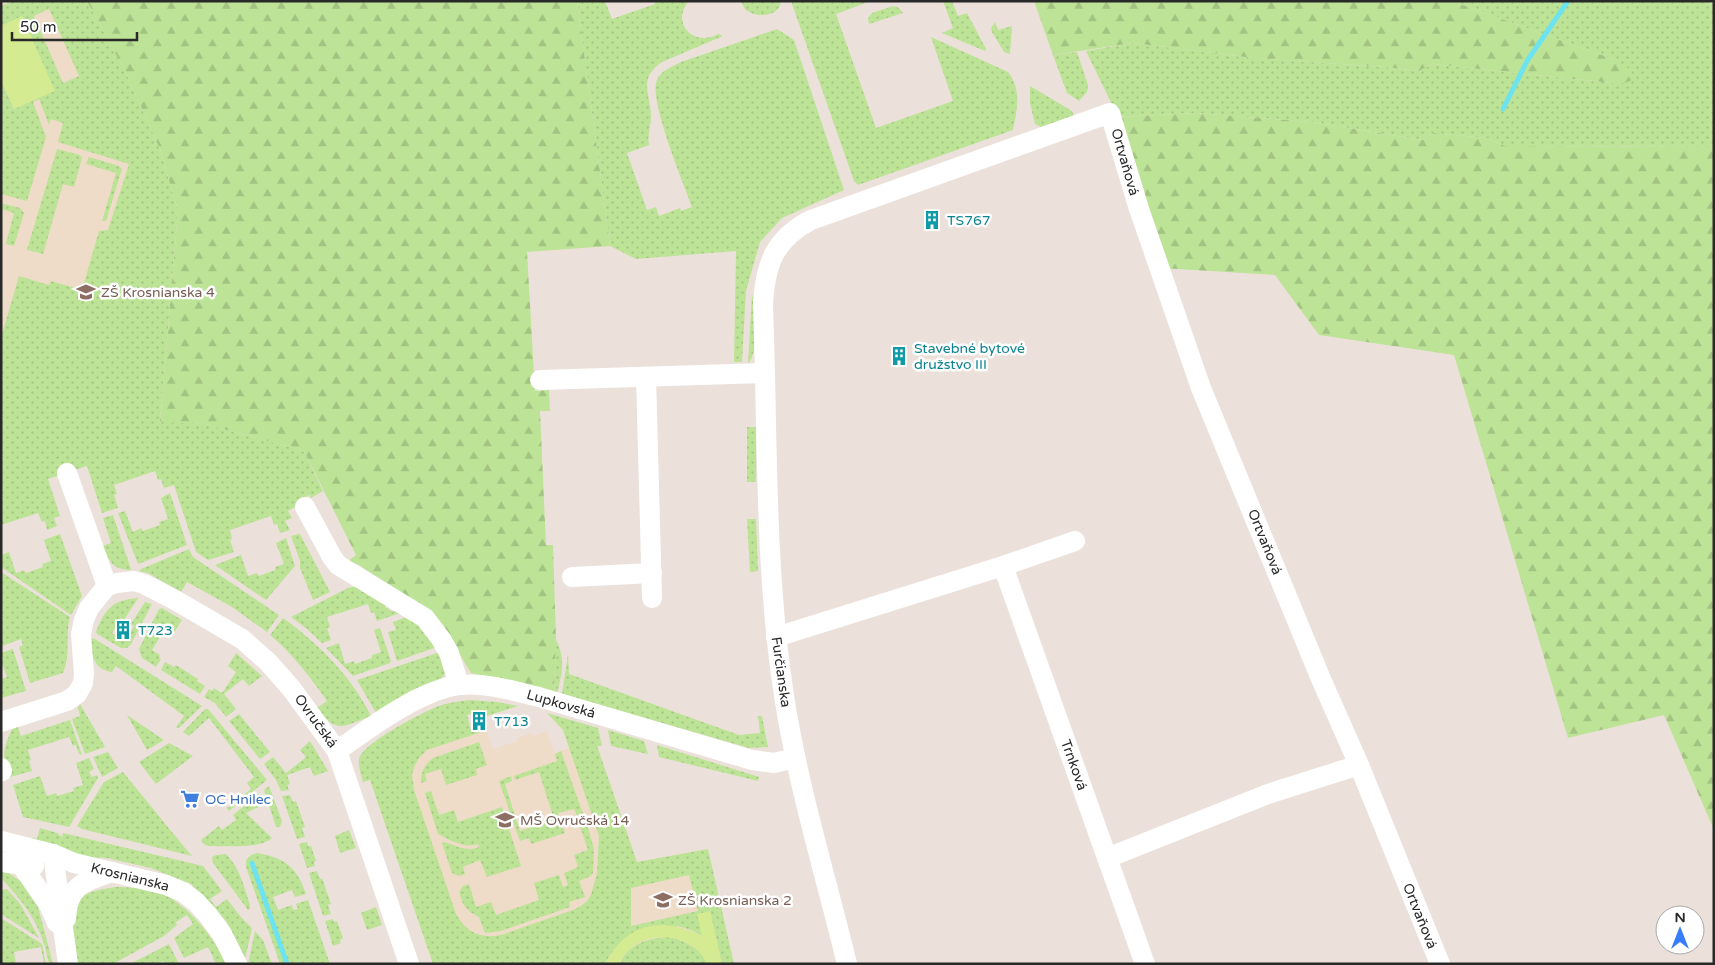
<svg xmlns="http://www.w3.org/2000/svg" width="1715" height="965" font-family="'Varela Round',sans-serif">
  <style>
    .education { fill: #eedcc9 }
    .green { fill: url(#green-dots); fill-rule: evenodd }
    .forest { fill: url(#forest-firs) }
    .pitch { fill: #d4eb91 }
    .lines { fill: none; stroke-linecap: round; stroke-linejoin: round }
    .stream { stroke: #6ce3ef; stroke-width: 5 }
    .minor { stroke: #fff; stroke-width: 20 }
    .labels { text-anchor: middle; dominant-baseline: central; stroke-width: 5; stroke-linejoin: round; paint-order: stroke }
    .street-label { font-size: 14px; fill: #292929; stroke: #fff }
    .culture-label { font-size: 14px; fill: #0d838f; stroke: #fff; text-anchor: start }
    .education-label { font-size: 14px; fill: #785e54; stroke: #fff; text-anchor: start }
    .shop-label { font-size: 14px; fill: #366cbe; stroke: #fff; text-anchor: start }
  </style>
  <defs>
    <pattern id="green-dots" width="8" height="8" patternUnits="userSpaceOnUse" patternTransform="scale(1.25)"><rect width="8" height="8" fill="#bde396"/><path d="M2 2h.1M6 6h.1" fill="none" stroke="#a2c381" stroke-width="1.8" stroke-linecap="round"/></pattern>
    <pattern id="forest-firs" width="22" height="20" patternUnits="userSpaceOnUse" patternTransform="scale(1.25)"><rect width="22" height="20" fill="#bde396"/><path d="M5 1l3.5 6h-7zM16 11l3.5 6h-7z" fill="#a2c381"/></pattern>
  </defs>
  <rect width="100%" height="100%" fill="#ece1da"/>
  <!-- education -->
  <g class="education">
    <polygon points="1,1 87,1 178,211 160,422 1,500"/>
    <polygon points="485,726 493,749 517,741 517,738 531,733 533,736 547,731 555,753 569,748 597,745 637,862 708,849 734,964 437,964 389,742 447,738"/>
  </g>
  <!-- green -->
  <g class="green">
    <path d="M13,1H87L125,71L160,149L178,211L160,421L205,424L304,451L323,491L311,498L309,495L301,500L302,503L288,511L292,518L285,521L290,530L280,533L277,524L274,525L271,516L230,530L232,539L230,540L234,552L208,560L196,552L174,485L164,488L161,479L158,480L155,471L114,485L117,494L114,495L118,508L102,513L87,466L48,479L60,516L54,518L57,526L47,530L45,521L42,522L38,513L1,525V338L19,276L49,285L51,281L82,290L99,231L108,230L129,164L58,142L63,123L51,119L49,125L39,99L33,102L46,137L27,201L1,194V80L14,109L22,17L1,26V6ZM49,9L79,76L63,83L34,16Z"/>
    <path d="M577,1H605L612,19L655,4L654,1H689C670,23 694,48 718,34L723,36L662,62C637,79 651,94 651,117C651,127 647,134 649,145L627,153L647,210L656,207L659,216L680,208L681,211L692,207C684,184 648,99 657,80C661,70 672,67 681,62L777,29L794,40L844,190L782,218L760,242L746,291L742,362H734L736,251L636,259L610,246Z"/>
    <path d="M744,1H781C780,17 755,19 745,9C744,8 742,3 741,2Z"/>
    <path d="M791,1H871L836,14L876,128L953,101L931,37L1008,72C1022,89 1017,110 1013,130L858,185L854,181Z"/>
    <polygon points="943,1 952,1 958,16 967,13 986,49 985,51 942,33 953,28"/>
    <polygon points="1452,1 1706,1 1714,5 1714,147 1505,146 1487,138 1433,133 1422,140 1312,122 1196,113 1118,117 1086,51 1133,43 1253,58 1385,67 1419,71 1432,64 1612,83 1625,83 1613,59"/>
    <polygon points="893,6 899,8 903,13 869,24 868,18 872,13"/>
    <polygon points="995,22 998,30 1012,26 1010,54 1004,52 992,32 991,28"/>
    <polygon points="1077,52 1088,85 1087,92 1079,101 1067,93 1053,55"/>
    <polygon points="1030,86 1072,111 1074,116 1041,127 1035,124 1030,103"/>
    <polygon points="57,149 80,155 82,158 74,187 63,184 43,254 27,250"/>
    <polygon points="89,157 119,166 122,169 106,221 102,221 116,173 86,164"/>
    <polygon points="1,203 20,208 24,213 14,246 6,244 14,213 1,209"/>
    <path d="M752,293C755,310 760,350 748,364Z"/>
    <rect x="747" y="427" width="9" height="55"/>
    <polygon points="170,493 187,545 138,564 118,513 125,511 133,532 141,528 143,531 160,525 159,522 168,519 161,498"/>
    <path d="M113,515L131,569V570C111,569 111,562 102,546L111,543L103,518Z"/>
    <polygon points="747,519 756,519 758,571 750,572"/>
    <polygon points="60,534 82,596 71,615 1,567 1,555 9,552 16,573 24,570 26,573 43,567 42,564 51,561 44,540"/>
    <polygon points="298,534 300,534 330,592 313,600 300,568 300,561 291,536"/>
    <polygon points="286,538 295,566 266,600 215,565 241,555 248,576 257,573 259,576 275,570 275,567 284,564 276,543"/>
    <polygon points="189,549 193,557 279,615 267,632 232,607 187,582 181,592 148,573 139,571 141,569"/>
    <path d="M1,572L70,617C65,636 71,655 63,673L30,683L19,647L23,645L21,639L2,646Z"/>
    <polygon points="356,586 387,602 385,607 393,612 395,607 403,612 377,621 374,612 371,613 368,604 327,617 330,627 327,628 331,640 322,643 307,629 291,617 348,588"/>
    <path d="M138,598L124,620L121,618L112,633L125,641L134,626L131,624L145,602L152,604L131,644L127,648H121L97,634L96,632C105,609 112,600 138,598Z"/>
    <polygon points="162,608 182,620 173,634 165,629 152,650 160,655 159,658 161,659 156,667 142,658 139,649 159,609"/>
    <polygon points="409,616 416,620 437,647 397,661 388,632 396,630 393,622"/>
    <path d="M283,618C318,643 352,677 371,716C344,726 337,735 317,708L327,701C310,677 293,654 270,635Z"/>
    <polygon points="380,628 391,661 390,663 353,676 326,648 339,643 345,664 354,661 355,664 372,658 372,655 381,652 374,630"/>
    <path d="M91,638L95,639L202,706L179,728L176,727L184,716L116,666L112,672C93,670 92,654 89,639Z"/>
    <path d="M556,640C566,659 562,673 557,694L554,692Z"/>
    <polygon points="13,649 26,691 1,698 1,679 7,677 1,661 1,653"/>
    <polygon points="440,652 445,663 445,674 440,680 410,691 376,713 357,680"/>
    <polygon points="236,653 262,676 249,686 243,679 224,694 236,709 226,717 215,703 204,697 209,689 212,691 214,688 222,693 236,672 228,666"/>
    <polygon points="568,654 569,674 739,735 760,733 758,716 762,716 768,747 749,748 562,694"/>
    <polygon points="165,662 174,667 176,665 198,679 197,681 205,686 200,694 161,670"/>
    <path d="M470,700L497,702L518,706L487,716L486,711L467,715L471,730L485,726L487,730L427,750L419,758L415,765L412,774L414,790L456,914C467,933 480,939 501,935L573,910L581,906L587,901L591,895L597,873L599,836L563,730L547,713L598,728L602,746H597L637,862L708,849L734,964H722L710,912L702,936L691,930L678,926L611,953L605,964H433L370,780L363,782C361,775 358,766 359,759C363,743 420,714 436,707C447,703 458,701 470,700ZM689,875L698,911L631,926V888Z"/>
    <polygon points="80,704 105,747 85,754 72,719 80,716 78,708"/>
    <polygon points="205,709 208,709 267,780 229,811 227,808 251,789 247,783 254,777 209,718 189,736 183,732"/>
    <polygon points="239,714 270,752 260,759 229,721"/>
    <polygon points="127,715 164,740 147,750"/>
    <path d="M70,720L82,755L79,754L76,745L73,746L69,737L28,750L31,760L29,761L32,771L10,777C0,756 4,745 14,725H17L21,736Z"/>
    <polygon points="608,730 644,741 648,754 611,746"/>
    <polygon points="310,741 328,771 314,776 310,767 287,775 290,784 287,785 289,790 281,791 276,780 264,764 273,757 286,773 306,757 300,750"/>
    <path d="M479,742L487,765L476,769L477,775L446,785L441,769L425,774L427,781L421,783C421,772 424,765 433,758Z"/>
    <polygon points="169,743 193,756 156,784 139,762"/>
    <polygon points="657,745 759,777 758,781 659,757"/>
    <polygon points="561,751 583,814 577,816 574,809 558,813 565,833 531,844 529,838 520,841 499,781 511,776 512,781 505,784 520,831 554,819 539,772 515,780 514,776 557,761 555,754"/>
    <polygon points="108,752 118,768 102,777 93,757"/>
    <polygon points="89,758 94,769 89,772 92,777 97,775 98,778 69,827 23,817 13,785 40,776 47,796 56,793 57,796 74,791 73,788 83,785 76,763"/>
    <polygon points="123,772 185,848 192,856 82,829 77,826 104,782"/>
    <polygon points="269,786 282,821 280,827 276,827 264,790"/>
    <path d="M431,791L439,815L454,810L458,822L502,807L521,866L487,877L480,860L463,867L465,874L459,876L452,873L442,843L445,842C455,846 469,852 479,847L478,844C464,849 450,840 438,834L425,793Z"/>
    <path d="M260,793L264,804L246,813L272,838C261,849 225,846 209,846L205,845L201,840L219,826L222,830L236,820L233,815Z"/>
    <polygon points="290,795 293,802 296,801 305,827 302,828 305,837 297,839 282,796"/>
    <polygon points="587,824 594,849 593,873 589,877 579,881 585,897 569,902 570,907 501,931 485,933 479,917 470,912 463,904 459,892 463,886 469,884 476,907 491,902 496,915 539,900 534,883 559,875 563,887 568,885 564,873 578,867 574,855 588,850 580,826"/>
    <polygon points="40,828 57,833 62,837 63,833 203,866 222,891 210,899 216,907 227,899 240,916 252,928 245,959 226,921 191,884 151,868 107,858 88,857 29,839 32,838 37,839"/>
    <polygon points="349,830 356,848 340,853 335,836"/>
    <polygon points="307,842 308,846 311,846 316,861 314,862 315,866 307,868 299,844"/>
    <path d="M257,853C285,858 297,867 306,894L295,897L292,890L273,897L278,910L292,905L293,910L298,909L296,904L308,900L330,964H280L246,867V860L251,855Z"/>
    <path d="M226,854C240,868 244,887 250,905V909L248,910L213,863L212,857L216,855Z"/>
    <path d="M1,868L22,882L36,899L53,964H49C42,926 27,906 1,878Z"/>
    <polygon points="317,871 320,879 322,878 331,904 328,905 331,914 323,916 309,873"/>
    <path d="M115,887C130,887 156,889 169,897C195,913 213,938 227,964H216L208,947L184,958L174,938L193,924L187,915L176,922L177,925L164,936L113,964H78C75,946 64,909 82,897C91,890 105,889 115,887Z"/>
    <polygon points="7,889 21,905 39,938 1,914 1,890"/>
    <polygon points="376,907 382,925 367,930 361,913"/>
    <polygon points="1,918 42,944 46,964 44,964 41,947 14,952 16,964 1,964"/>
    <polygon points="333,919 334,922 337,921 343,938 340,940 341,943 333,946 325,921"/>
    <polygon points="255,931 263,940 272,964 248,964"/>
    <path d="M669,937C685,941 701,948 707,964H620C627,943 650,938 669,937Z"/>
    <polygon points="169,944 179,964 165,964 163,961 158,964 130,964"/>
  </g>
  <!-- forest -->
  <g class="forest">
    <polygon points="87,1 577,1 610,246 527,252 535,391 549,390 550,411 540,411 546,545 553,545 556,640 554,692 471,673 452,642 424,608 359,565 348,561 356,555 304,451 205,424 160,422 178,211 160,149 125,71"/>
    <polygon points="1034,1 1452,1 1613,59 1626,66 1636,78 1625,83 1612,83 1432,64 1419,71 1385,67 1253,58 1133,43 1053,55"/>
    <polygon points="1196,113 1312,122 1422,140 1433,133 1487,138 1505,146 1714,147 1714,830 1664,715 1568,738 1454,355 1319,335 1275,275 1161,268 1118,117"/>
  </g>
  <!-- pitch -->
  <g class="pitch">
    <polygon points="22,16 55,91 14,109 1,80 1,26"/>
    <path d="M710,911L722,964H707C694,929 632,928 620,964H605C627,922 662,916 702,936L697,914Z"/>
  </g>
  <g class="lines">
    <!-- stream -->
    <g class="stream">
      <polyline points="1503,109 1527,61 1568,1"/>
      <polyline points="252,863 287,964"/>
    </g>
    <!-- minor -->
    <g class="minor">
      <polyline points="646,377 652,598"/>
      <polyline points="540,380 765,373"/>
      <polyline points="67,473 107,586"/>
      <polyline points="305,507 332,557 338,565 425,618 441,639 449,653 459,685"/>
      <polyline points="1003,566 1145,964"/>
      <polyline points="572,577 652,573"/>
      <polyline points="776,637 1003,566 1075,541"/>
      <polyline points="1,722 67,701 77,694 83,683 84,674 81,634 84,620 89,608 107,586 117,583 134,581 144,584 175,600 242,639 268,662 291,688 337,751 409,964"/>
      <path d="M337,751C369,728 420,690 459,685C485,682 514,691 539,697L752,760L774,763L795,758"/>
      <polyline points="1,768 2,771"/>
      <polyline points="1,841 53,854 74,863 166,885 183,892 196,902 208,915 222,934 237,964"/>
      <polyline points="53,854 68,964"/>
      <polyline points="1107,858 1268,794 1359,765"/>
      <polyline points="1,862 34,866"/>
      <polyline points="22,866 49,905 57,923"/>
      <path d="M66,919C67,886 84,881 112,872"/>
      <path d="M847,964C826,877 799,790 785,702C764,571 768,437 763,305C765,265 774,239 811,220L1110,113L1139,209L1201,388L1321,679L1359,765L1440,964"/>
    </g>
  </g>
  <!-- icons -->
  <defs>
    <g id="building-bare" transform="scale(1.5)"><path d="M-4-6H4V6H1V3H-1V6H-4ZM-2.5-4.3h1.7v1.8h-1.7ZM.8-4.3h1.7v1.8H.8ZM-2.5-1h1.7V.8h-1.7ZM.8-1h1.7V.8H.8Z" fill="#0f9aa8" stroke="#fff" stroke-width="2.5" paint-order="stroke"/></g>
    <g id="school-bare" transform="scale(1.5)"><path d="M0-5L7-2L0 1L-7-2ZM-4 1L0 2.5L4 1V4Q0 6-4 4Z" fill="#8d6e63" stroke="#fff" stroke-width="2.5" paint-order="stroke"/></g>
    <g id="supermarket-bare" transform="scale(1.5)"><path d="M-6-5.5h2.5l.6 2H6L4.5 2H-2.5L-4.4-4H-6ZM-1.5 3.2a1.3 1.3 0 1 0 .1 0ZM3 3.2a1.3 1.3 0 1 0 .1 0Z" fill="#3f7fe0" stroke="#fff" stroke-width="2.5" paint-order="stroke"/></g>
  </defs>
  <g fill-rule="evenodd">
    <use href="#building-bare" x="932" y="220"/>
    <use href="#school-bare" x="86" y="292"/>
    <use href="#building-bare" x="899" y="356"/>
    <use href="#building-bare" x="123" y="630"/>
    <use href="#building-bare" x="479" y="721"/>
    <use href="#supermarket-bare" x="190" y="799"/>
    <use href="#school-bare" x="505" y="820"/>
    <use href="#school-bare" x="663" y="900"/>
  </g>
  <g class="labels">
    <!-- street labels -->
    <g class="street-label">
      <text transform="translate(1125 162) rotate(74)">Ortvaňová</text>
      <text transform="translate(1265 542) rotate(68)">Ortvaňová</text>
      <text transform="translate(781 672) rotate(82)">Furčianska</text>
      <text transform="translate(561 704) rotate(16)">Lupkovská</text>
      <text transform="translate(316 721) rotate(54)">Ovručská</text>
      <text transform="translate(1074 765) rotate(70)">Trnková</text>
      <text transform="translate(130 877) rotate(14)">Krosnianska</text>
      <text transform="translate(1420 916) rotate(68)">Ortvaňová</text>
    </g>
    <!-- culture labels -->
    <g class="culture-label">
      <text x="947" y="220">TS767</text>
      <text x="914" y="348">Stavebné bytové<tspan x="914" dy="16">družstvo III</tspan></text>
      <text x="138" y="630">T723</text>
      <text x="494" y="721">T713</text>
    </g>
    <!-- education labels -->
    <g class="education-label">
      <text x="101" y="292">ZŠ Krosnianska 4</text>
      <text x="520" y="820">MŠ Ovručská 14</text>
      <text x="678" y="900">ZŠ Krosnianska 2</text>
    </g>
    <!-- shop labels -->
    <g class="shop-label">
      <text x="205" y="799">OC Hnilec</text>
    </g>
  </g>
  <!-- border -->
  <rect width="1715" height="965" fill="none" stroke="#292929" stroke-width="5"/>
  <!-- north arrow -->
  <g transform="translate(1680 930)"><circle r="24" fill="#ffffff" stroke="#a9a9a9"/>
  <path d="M0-4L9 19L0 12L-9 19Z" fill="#387dfb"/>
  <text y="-8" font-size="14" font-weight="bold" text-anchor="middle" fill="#292929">N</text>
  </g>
  <!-- scale -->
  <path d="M12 32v8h125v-8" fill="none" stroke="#292929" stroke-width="2.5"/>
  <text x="20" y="32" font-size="15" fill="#292929" stroke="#ffffff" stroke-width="4" paint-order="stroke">50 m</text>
</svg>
